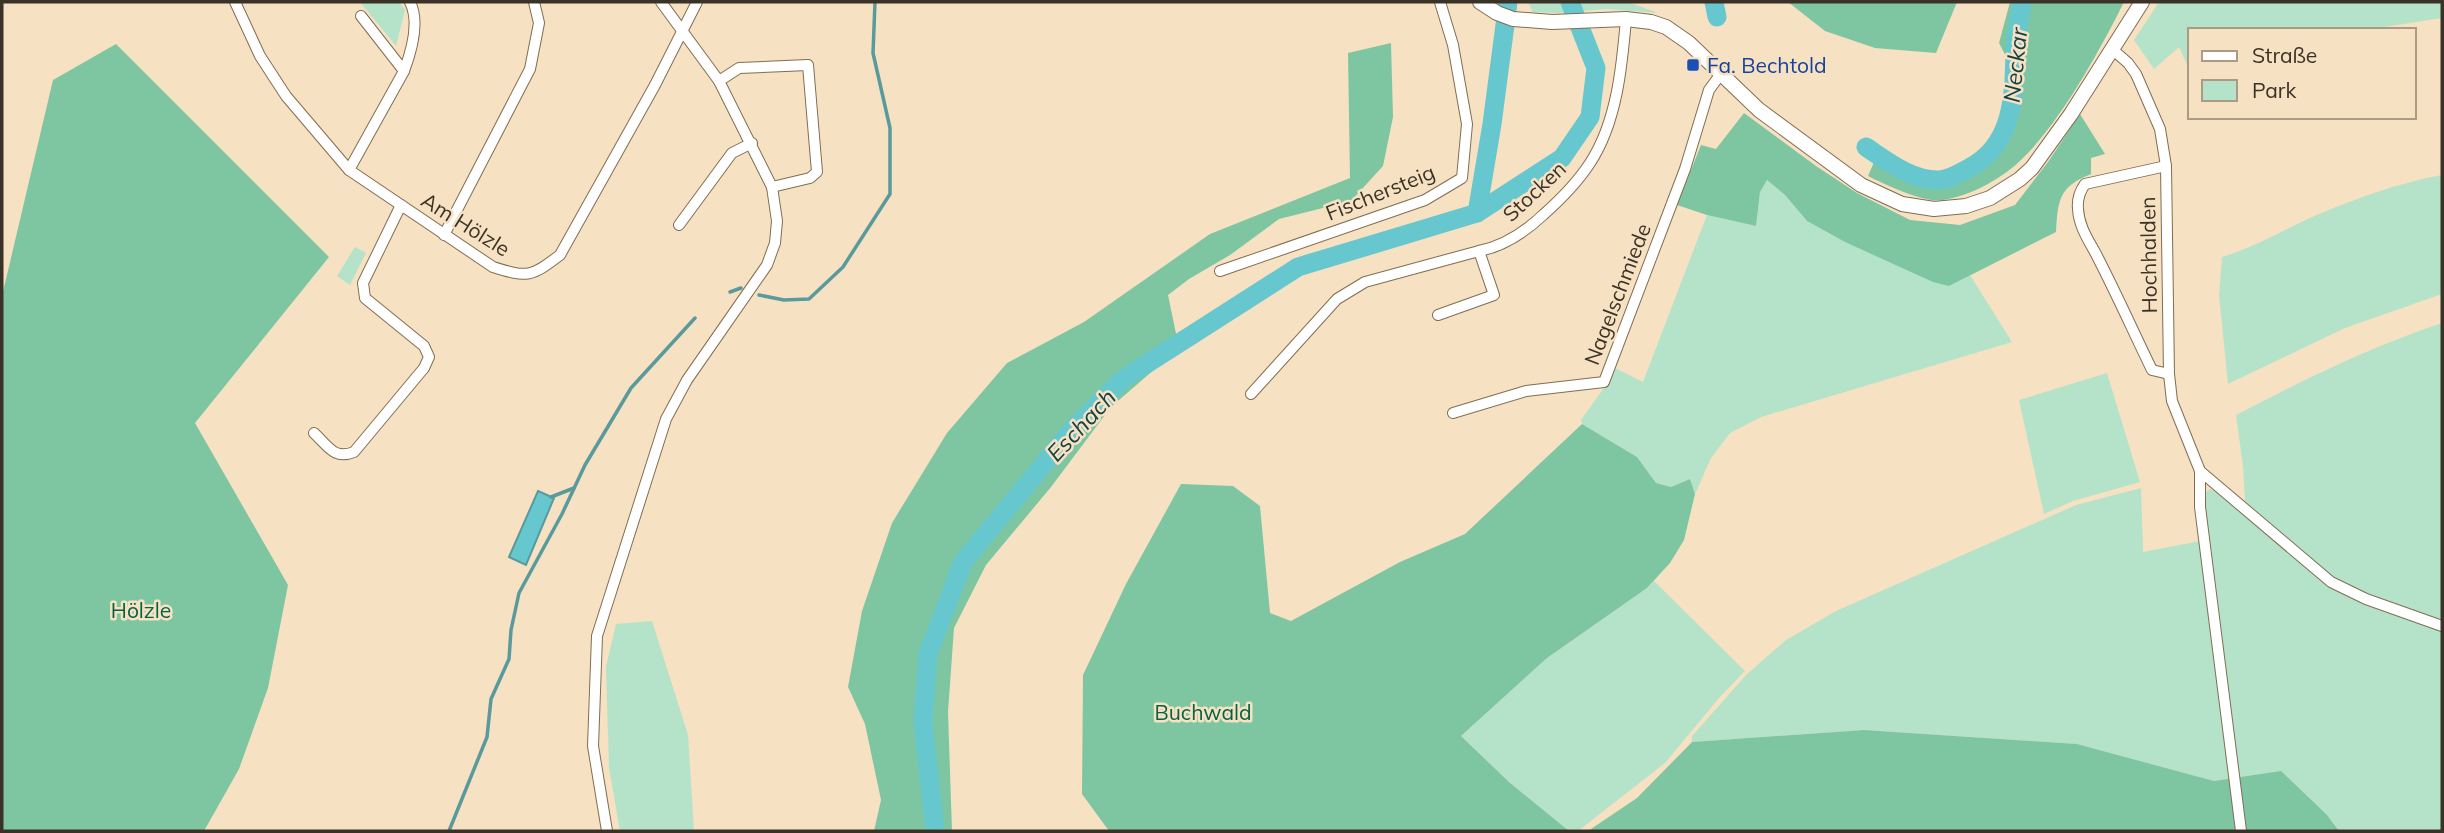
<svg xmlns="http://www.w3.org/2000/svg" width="2444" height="833" font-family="Mulish,sans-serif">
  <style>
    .green { fill: #b4e3c9 }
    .forest { fill: #7dc6a1 }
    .water { fill: #66c7ce; stroke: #599a9c; stroke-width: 2 }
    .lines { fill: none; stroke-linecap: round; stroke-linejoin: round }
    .stream { stroke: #599a9c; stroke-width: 3.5 }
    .river { stroke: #66c7ce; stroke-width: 19 }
    .minor-casing { stroke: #816d52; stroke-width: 12 }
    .tertiary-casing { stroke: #816d52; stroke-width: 16 }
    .minor { stroke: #fff; stroke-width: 10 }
    .tertiary { stroke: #fff; stroke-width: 14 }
    .transit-dot { fill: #1a4fb4; stroke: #f7e1c3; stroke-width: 2.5 }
    .labels { text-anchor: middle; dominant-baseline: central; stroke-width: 5; stroke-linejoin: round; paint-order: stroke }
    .transit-label { font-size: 21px; fill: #164399; stroke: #f7e1c3; text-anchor: start }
    .street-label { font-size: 21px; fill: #3a3226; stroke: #f7e1c3 }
    .park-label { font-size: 21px; fill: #036342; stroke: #f7e1c3 }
    .water-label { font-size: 23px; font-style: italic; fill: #144145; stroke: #f7e1c3 }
  </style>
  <rect width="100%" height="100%" fill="#f7e1c3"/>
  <!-- green -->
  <g class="green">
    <polygon points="360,2 399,2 405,10 396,46"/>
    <polygon points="1528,2 1628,2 1658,13 1607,9 1557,13 1533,12"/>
    <polygon points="2159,2 2442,2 2442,18 2365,30 2190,30 2190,71 2179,47 2154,69 2134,40"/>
    <path d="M2442,175V294L2345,328L2228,384L2219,295L2222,257C2254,247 2282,231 2312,217C2354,199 2398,183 2442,175Z"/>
    <polygon points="1767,180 1785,195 1807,221 1845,242 1949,286 1970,275 2012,342 1761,417 1730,433 1711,458 1695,494 1690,479 1671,487 1656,483 1637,457 1582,424 1581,420 1606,385 1613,367 1643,382 1707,215 1756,226 1760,192"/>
    <polygon points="355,247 366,253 350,285 337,276"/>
    <path d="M2442,323V618L2427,619L2391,606L2329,576L2245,501L2243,466L2236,415C2303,380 2370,347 2442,323Z"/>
    <polygon points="2107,373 2140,482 2073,501 2044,514 2019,400"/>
    <polygon points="2141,488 2143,552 2200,541 2229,779 2214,781 2077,744 1864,730 1692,742 1692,736 1747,674 1786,640 1836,611 2076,505"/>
    <polygon points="2210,489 2219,493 2336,588 2442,630 2442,831 2339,831 2327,815 2237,778 2205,527 2205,493"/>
    <polygon points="1654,581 1745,671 1719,698 1665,763 1578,831 1569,831 1509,782 1461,736 1547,658 1647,588"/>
    <polygon points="652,621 688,735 694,831 620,831 609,768 606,667 616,624"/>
  </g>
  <!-- forest -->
  <g class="forest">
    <polygon points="1788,2 1957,2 1936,53 1875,48 1825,31"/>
    <path d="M2010,2H2124C2100,50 2061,121 2023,158C2003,178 1971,196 1943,200C1923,203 1886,185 1868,176L1878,153L1904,167L1935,177L1966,169L1993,143L2006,119L2012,68L1999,43Z"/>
    <polygon points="1391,43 1393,117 1383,166 1351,201 1279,219 1230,255 1189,279 1168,295 1179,348 1111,407 1051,487 986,565 954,628 948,712 952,831 874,831 881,800 865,724 848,687 862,611 892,523 947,433 1007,363 1084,322 1210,234 1350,178 1348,53"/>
    <polygon points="116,44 329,257 195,423 288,585 268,688 239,769 204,831 2,831 2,296 53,80"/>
    <path d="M1744,113L1816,166L1857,193L1910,220L1960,225L2015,205L2048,162L2080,114L2105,154L2091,158V174C2059,187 2058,199 2056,232L1949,286L1933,282L1845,242L1807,221L1785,195L1767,180L1760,192L1756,226L1707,215L1677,205L1701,145L1716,149Z"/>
    <polygon points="1582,424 1637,457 1656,483 1671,487 1690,479 1695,494 1684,540 1670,563 1647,588 1547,658 1461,736 1509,782 1569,831 1109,831 1082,794 1083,675 1126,584 1181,484 1233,486 1260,506 1270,613 1291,621 1400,562 1465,534"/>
    <polygon points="1864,730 2077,744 2214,781 2281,771 2327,815 2339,831 1588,831 1637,798 1692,742"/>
  </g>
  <!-- water -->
  <polygon class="water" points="538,491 554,498 526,565 509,557"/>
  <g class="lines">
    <!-- stream -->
    <g class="stream">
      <polyline points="730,292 741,288"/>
      <polyline points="759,295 784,300 809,299 843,267 890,194 890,128 873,53 875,2"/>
      <polyline points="551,497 574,488"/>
      <polyline points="449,831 487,737 491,699 509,659 511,630 519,593 562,514 585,465 631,388 695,318"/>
    </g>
    <!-- river -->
    <g class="river">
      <polyline points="1714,2 1717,17"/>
      <path d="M1866,147C1887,161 1912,181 1939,180C1949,180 1960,173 1969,168C2014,145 2014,95 2015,50C2016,34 2020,18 2022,2"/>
      <polyline points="1477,213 1492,124 1508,2"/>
      <polyline points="935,831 923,722 928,654 963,562 1071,431 1123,379 1298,267 1477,213 1562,158 1590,117 1596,68 1570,2"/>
    </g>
    <!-- minor casing -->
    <g class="minor-casing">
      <g id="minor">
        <path d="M235,2L260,56L286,96L349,170L493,267C528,278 531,277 560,255L655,85L697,2"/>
        <polyline points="361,16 404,71"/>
        <polyline points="2112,49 2128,63 2136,74 2160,129 2166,166 2169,374 2172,401 2200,471 2200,507 2241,831"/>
        <polyline points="719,81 739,68 808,65 817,172 810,178 772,187"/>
        <path d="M2166,166L2085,184C2080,191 2077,199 2078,209C2079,228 2090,242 2098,258C2117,295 2134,333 2152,370L2169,374"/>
        <path d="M349,170L404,71C412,50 420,22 410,2"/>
        <polyline points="679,225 732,153 752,143"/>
        <polyline points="444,235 530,69 539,23 534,2"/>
        <polyline points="1220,271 1425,200 1462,178 1467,124 1453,45 1440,2"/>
        <path d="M1438,315L1494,295L1479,251C1504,246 1525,232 1543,215C1560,200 1577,183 1590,163C1617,122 1622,66 1626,19"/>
        <polyline points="1251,394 1337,299 1365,282 1479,251"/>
        <polyline points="1453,413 1526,391 1604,382 1685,169 1709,90 1720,75"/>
        <path d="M314,433C328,446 334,460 354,452L424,368L429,357L424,346L365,298L363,283L401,205"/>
        <polyline points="2200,471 2331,582 2366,599 2442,626"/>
        <polyline points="607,831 593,746 597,636 666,419 687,380 767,265 775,243 777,221 772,187 719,81 661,2"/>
      </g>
    </g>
    <!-- tertiary casing -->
    <g class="tertiary-casing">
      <polyline id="tertiary" points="1480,2 1497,13 1513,19 1552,22 1626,19 1651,22 1666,27 1689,43 1759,110 1861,185 1902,204 1934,209 1966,206 1990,198 2020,179 2032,168 2071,114 2142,2"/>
    </g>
    <!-- minor -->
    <use href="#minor" class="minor"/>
    <!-- tertiary -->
    <use href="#tertiary" class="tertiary"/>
  </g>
  <!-- markers -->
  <rect class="transit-dot" x="1686" y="58" width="14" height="14" rx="3.5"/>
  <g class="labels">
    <!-- transit labels -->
    <g class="transit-label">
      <text x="1707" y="65">Fa. Bechtold</text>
    </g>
    <!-- street labels -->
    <g class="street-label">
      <text transform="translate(1534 191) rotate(-43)">Stocken</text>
      <text transform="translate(1380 192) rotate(-22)">Fischersteig</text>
      <text transform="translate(466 224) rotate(32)">Am Hölzle</text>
      <text transform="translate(2148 255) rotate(-91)">Hochhalden</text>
      <text transform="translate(1617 294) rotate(-69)">Nagelschmiede</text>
    </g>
    <!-- park labels -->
    <g class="park-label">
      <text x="141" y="610">Hölzle</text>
      <text x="1203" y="712">Buchwald</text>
    </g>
    <!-- water labels -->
    <g class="water-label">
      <text transform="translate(2015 65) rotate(-84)">Neckar</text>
      <text transform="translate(1081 425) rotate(-47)">Eschach</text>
    </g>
  </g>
  <!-- border -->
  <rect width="2444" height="833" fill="none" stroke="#3a3226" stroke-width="7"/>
  <!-- legend -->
  <rect x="2188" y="28" width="228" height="91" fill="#f7e1c3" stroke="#ab9b84" stroke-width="2"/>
  <rect x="2202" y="51" width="35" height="10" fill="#ffffff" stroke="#ab9b84" stroke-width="2"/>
  <text x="2252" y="63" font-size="21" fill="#3a3226">Straße</text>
  <rect x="2202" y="80" width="35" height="21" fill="#b4e3c9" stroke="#ab9b84" stroke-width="2"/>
  <text x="2252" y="98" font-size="21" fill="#3a3226">Park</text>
</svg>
